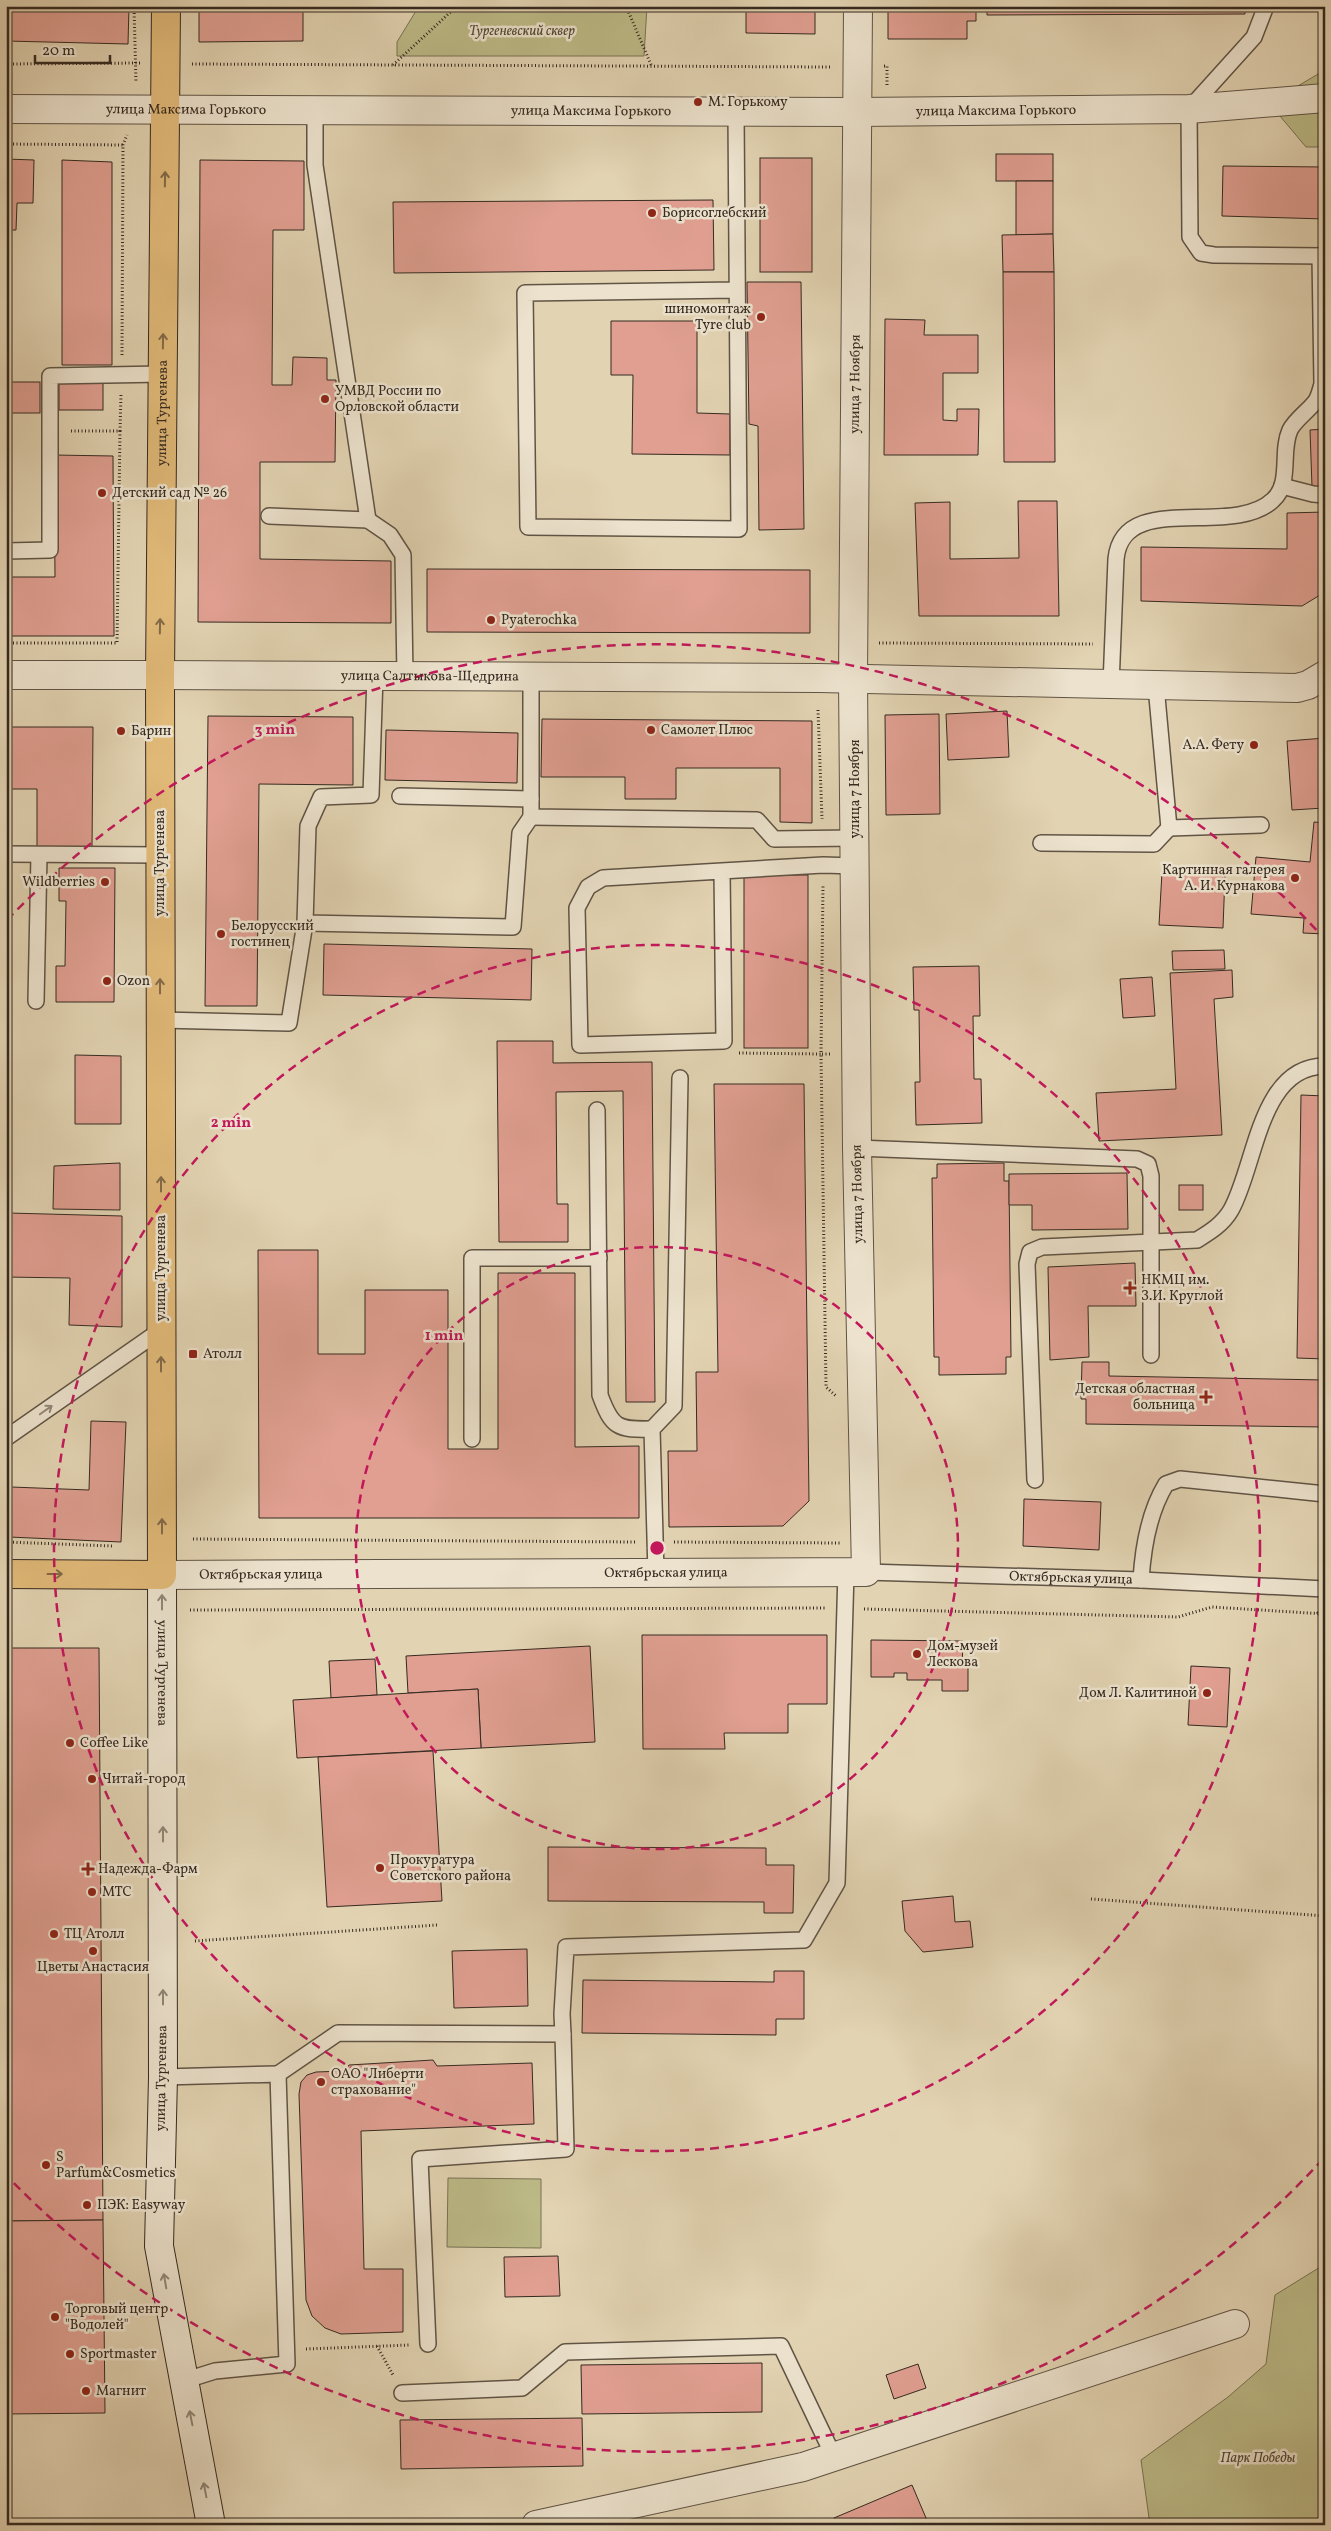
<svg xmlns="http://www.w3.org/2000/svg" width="1331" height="2531" font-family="Vollkorn,serif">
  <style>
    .green { fill: #bcba87; stroke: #787254 }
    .building { fill: #e09f91; stroke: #352a21 }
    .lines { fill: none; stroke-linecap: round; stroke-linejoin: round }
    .service-casing { stroke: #605445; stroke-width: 18 }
    .minor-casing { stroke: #605445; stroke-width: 30 }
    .tertiary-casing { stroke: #605445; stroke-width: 30 }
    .secondary-casing { stroke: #352a21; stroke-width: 30 }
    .primary-casing { stroke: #352a21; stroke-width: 30 }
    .path { stroke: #352a21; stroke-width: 3; stroke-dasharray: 1 2.5; stroke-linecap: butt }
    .service { stroke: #ece2cd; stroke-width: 15 }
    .minor { stroke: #ece2cd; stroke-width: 28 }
    .tertiary { stroke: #ece2cd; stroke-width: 28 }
    .secondary { stroke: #ece2cd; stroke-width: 28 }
    .primary { stroke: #e1ba79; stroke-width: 28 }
    .oneway { stroke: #826b49 }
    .oneway2 { stroke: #908677 }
    .ring { fill: none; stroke: #c2185b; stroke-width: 2.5; stroke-dasharray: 9 6 }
    .poi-dot { fill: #8f2418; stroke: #ece2cd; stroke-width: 2 }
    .labels { text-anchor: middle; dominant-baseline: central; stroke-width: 5; stroke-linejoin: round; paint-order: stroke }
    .park-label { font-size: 14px; font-style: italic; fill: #504735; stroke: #ece2cd }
    .poi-label { font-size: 14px; fill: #352a21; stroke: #ece2cd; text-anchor: start }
    .street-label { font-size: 14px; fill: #352a21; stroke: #ece2cd }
    .centre { fill: #c2185b; stroke: #ece2cd; stroke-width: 2.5 }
    .ring-label { font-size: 15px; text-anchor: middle; font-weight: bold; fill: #c2185b; stroke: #ece2cd; stroke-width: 5; stroke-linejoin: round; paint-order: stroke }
  </style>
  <rect width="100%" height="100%" fill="#e2d3b2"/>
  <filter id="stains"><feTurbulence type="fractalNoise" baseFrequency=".004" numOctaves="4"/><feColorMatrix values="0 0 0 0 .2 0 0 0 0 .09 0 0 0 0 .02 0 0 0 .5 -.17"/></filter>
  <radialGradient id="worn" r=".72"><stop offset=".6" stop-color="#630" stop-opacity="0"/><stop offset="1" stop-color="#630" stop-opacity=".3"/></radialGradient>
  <!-- green -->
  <g class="green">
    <polygon points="419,6 647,6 644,56 397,56 397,42"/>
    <polygon points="1325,70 1325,147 1306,147 1269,103"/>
    <polygon points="448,2178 541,2179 541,2248 447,2247"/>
    <polygon points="1325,2264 1325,2525 1150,2525 1141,2460 1228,2397 1266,2364 1275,2295"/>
  </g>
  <!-- building -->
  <g class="building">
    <polygon points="6,6 129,6 128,44 6,41"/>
    <polygon points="199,6 303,6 303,41 199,42"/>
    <polygon points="746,6 815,6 815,34 746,33"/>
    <polygon points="888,6 976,6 976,21 967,21 967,39 888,39"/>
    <polygon points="987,6 1245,6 1245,14 987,15"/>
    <rect x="996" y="154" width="57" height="27"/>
    <rect x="760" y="158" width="52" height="114"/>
    <polygon points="6,159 34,160 33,203 17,203 16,230 6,230"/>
    <polygon points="62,160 112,162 112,365 62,365"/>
    <polygon points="200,160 304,161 304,230 273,230 272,385 292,385 293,357 327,358 327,380 336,380 335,462 260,462 260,559 391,561 391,623 198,622"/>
    <polygon points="1223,166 1325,167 1325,219 1222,216"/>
    <polygon points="1016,181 1053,181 1053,234 1016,235"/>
    <polygon points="713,200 714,270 394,273 393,202"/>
    <polygon points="1053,234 1054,272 1003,272 1002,235"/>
    <polygon points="1003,272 1054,272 1055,462 1004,462"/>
    <polygon points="747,282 801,282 804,529 759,530 758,426 749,424"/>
    <polygon points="885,319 925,320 924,335 978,335 978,373 943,373 943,420 957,421 957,409 979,409 978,455 884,455"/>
    <polygon points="611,321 697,321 697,413 730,414 730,455 632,454 633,375 611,375"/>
    <rect x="59" y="381" width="44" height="29"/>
    <rect x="6" y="382" width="34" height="31"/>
    <polygon points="1325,429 1325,487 1312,487 1310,430"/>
    <polygon points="54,455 113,456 114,636 6,636 6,577 55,577"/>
    <polygon points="1018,501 1057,501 1059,616 919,616 915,503 950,502 950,559 1019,558"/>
    <polygon points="1325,512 1325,592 1302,606 1141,601 1141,547 1287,549 1287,513"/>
    <polygon points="427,569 810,570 810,633 427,632"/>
    <polygon points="1007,711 1009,757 948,760 946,714"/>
    <polygon points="939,714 940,814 886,815 885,715"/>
    <polygon points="208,716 353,717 353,785 259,784 257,1006 205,1006"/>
    <polygon points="542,719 812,721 812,823 780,822 780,768 676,768 676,799 625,799 625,777 541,777"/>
    <polygon points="6,727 93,727 92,849 37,849 37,789 6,789"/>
    <polygon points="386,730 518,733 517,783 385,780"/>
    <polygon points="1325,738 1325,773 1321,773 1324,808 1292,810 1287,741"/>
    <polygon points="1314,822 1325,823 1325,934 1303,933 1304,918 1251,914 1256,857 1310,862"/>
    <polygon points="59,868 115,868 114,1002 56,1002 56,966 65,966 66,901 59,901"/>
    <polygon points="1162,872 1225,875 1223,928 1159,925"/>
    <rect x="744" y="875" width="64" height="173"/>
    <polygon points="324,944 532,949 531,1000 323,995"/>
    <polygon points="1224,950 1225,969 1173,970 1172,951"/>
    <polygon points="979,966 980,1016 973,1016 974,1079 981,1079 982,1123 916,1125 915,1082 920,1082 919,1010 914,1010 913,967"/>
    <polygon points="1232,970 1233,997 1214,999 1222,1135 1099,1141 1096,1093 1176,1089 1170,973"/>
    <polygon points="1152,977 1155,1016 1123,1018 1120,979"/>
    <polygon points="497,1041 553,1041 553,1063 652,1062 655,1402 626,1402 623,1091 556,1092 557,1204 568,1204 568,1242 499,1242"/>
    <polygon points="75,1055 121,1056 121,1124 75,1124"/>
    <polygon points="714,1084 804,1084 809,1501 783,1526 669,1527 668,1451 697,1451 696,1372 718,1372"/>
    <polygon points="1301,1095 1325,1096 1325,1359 1297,1358"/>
    <polygon points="120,1163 120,1210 53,1209 54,1166"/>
    <polygon points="1004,1163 1004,1181 1009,1181 1011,1357 1006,1357 1006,1374 939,1375 939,1357 934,1357 932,1178 937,1178 937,1164"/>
    <polygon points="1127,1173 1128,1229 1032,1230 1032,1205 1009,1205 1009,1174"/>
    <rect x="1179" y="1185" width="24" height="25"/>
    <polygon points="8,1213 122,1216 122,1327 69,1325 70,1278 6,1277"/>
    <polygon points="258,1250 318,1250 318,1354 365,1354 365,1290 448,1290 448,1449 498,1449 498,1273 575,1273 575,1447 639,1446 639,1518 259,1518"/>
    <polygon points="1135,1263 1136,1306 1088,1306 1089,1357 1050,1360 1048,1267"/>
    <polygon points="1082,1362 1109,1362 1109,1376 1325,1380 1325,1427 1086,1424 1086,1399 1081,1399"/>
    <polygon points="91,1421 126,1422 121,1542 9,1537 11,1487 89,1490"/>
    <polygon points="1024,1499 1101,1502 1099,1550 1023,1546"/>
    <polygon points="642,1635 827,1635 827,1704 788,1704 788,1733 724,1733 725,1749 643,1749"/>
    <polygon points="871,1640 963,1641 962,1667 968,1667 968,1691 942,1691 942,1680 907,1680 907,1673 894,1673 894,1677 871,1677"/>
    <polygon points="590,1646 595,1742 481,1748 478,1689 408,1693 406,1656"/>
    <polygon points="6,1648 99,1648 103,2220 6,2221"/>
    <polygon points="375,1659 377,1695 331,1698 329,1661"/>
    <polygon points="1191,1666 1230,1668 1227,1727 1188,1725"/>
    <polygon points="478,1689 481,1748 297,1758 293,1700"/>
    <polygon points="433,1751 442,1901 327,1907 318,1757"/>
    <polygon points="548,1847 766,1848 766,1865 794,1865 793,1913 764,1913 764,1902 548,1901"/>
    <polygon points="953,1896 955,1922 970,1921 973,1947 923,1952 905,1931 902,1901"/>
    <polygon points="527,1949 528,2006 454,2008 452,1951"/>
    <polygon points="774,1971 804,1971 804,2019 776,2019 776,2035 582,2033 583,1980 774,1982"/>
    <polygon points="433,2060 437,2066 532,2063 534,2124 361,2131 364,2269 403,2269 403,2332 341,2334 325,2328 312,2316 306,2300 299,2094 301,2082 307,2075 316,2072 345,2071 349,2065"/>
    <polygon points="103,2220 105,2413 6,2414 6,2221"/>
    <polygon points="558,2256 560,2296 505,2297 504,2257"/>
    <polygon points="762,2363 762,2412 582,2414 581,2365"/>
    <polygon points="918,2364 926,2388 894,2399 886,2375"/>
    <polygon points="582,2418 583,2466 401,2469 400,2420"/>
    <polygon points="6,2475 9,2475 8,2525 6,2525"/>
    <polygon points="912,2485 929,2525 837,2525 834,2518"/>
  </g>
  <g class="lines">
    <!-- service casing -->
    <g class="service-casing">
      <g id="service">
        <polyline points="1266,6 1254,37 1189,109 1190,237 1201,253 1214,255 1325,256"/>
        <polyline points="736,290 525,293 528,527 739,529 736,112"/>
        <polyline points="1282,486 1313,494 1325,495"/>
        <polyline points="269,516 368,520 315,165 315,111"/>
        <polyline points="368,520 390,535 403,555 405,676"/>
        <polyline points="6,551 50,550 50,376 163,374"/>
        <polyline points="375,676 371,795 321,797 308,826 305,923 513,927 520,833 531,817"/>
        <polyline points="531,677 531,817 757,820 774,839 855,838"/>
        <path d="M1111,685L1116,559C1123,489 1232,539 1273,500C1292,483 1280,452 1290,430C1295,420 1308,411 1315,402C1319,397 1320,390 1322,384L1320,256"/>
        <polyline points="1156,686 1169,828 1261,825"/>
        <polyline points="400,796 531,799"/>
        <polyline points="1041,843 1154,844 1169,828"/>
        <polyline points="6,854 160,855"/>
        <polyline points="722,871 724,1041 580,1045 577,908 588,887 603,878 823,865 855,866"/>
        <polyline points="36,1001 39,855"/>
        <polyline points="160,1020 289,1023 305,923"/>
        <path d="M597,1110L600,1395C612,1428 618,1430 652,1429"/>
        <polyline points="857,1148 1137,1159 1148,1164 1151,1176 1151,1355"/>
        <polyline points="6,1438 161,1330"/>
        <polyline points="472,1439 472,1258 599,1258"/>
        <path d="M1035,1480L1027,1264L1030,1252L1042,1247L1197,1240C1210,1232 1223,1224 1231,1210C1256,1166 1259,1066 1325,1066"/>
        <path id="s1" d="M866,1572L1141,1580L1325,1589"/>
        <polyline points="656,1573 652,1429 674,1406 680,1078"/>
        <path d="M1141,1580C1143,1547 1149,1512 1166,1484L1180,1479L1325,1494"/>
        <polyline points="563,2034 562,2014 566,1947 804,1940 837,1883 846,1572"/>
        <polyline points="278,2074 338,2033 563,2034 566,2149 420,2159 428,2344"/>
        <polyline points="163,2077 278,2074 287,2364 215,2371 183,2381"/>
        <polyline points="402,2393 522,2388 565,2352 781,2346 834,2457"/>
      </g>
    </g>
    <!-- minor casing -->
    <g class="minor-casing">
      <g id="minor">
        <path id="s2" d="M6,109L856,112L1189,109L1325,98"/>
        <path id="s3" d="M160,675L819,678L1297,688L1308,685L1325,675"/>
        <path id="s4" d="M162,1575L866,1572L857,1148L853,679L858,6"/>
        <polyline points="536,2525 803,2467 1235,2324"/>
      </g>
    </g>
    <!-- tertiary casing -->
    <g class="tertiary-casing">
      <polyline id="tertiary" points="6,675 160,675"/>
    </g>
    <!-- secondary casing -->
    <g class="secondary-casing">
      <g id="secondary">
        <path id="s5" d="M162,1575L163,2077L159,2246L211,2525"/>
      </g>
    </g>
    <!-- primary casing -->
    <g class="primary-casing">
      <g id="primary">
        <path id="s6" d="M6,1574L162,1575L160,675L166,6"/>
      </g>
    </g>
    <!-- path -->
    <g class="path">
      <polyline points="134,6 136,83"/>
      <polyline points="626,6 652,67"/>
      <polyline points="6,64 141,63"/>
      <polyline points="192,64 831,67"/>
      <polyline points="393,65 457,6"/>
      <polyline points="884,66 887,66 887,87"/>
      <polyline points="6,144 123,145"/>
      <polyline points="122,355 123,145 127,135"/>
      <polyline points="120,431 121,394"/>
      <polyline points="6,643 117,643 120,431 71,431"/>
      <polyline points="879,643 1093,644"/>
      <polyline points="818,710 822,819"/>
      <polyline points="739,1053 821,1054 823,885"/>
      <polyline points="830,1054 821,1054 826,1387 836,1396"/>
      <polyline points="193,1539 635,1542"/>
      <polyline points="6,1542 113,1546"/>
      <polyline points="674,1542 840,1543"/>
      <polyline points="864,1609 1178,1617 1212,1607 1325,1614"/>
      <polyline points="190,1610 825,1608"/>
      <polyline points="1317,1612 1325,1621"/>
      <polyline points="1091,1899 1325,1916"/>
      <polyline points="195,1941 437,1925"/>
      <polyline points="377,2346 393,2375"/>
      <polyline points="306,2349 410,2345"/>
      <polyline points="1309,2525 1322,2525"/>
    </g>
    <!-- service -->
    <use href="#service" class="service"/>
    <!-- minor -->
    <use href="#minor" class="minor"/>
    <!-- tertiary -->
    <use href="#tertiary" class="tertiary"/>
    <!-- secondary -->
    <use href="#secondary" class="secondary"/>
    <!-- primary -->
    <use href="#primary" class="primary"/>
  </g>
  <!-- one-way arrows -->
  <defs><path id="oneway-shaft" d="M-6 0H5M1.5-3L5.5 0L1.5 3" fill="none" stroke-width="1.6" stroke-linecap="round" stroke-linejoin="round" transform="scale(1.25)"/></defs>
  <g class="oneway">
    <use href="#oneway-shaft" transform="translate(165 179) rotate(-89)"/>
    <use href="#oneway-shaft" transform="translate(163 341) rotate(-89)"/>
    <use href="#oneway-shaft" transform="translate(160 626) rotate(-89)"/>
    <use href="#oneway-shaft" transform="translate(160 986) rotate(-90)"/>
    <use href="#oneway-shaft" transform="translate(161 1184) rotate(-90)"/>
    <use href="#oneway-shaft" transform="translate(161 1364) rotate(-90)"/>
    <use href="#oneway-shaft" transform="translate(162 1526) rotate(-90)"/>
    <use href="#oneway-shaft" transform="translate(55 1574)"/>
  </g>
  <g class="oneway2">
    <use href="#oneway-shaft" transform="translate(46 1410) rotate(-35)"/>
    <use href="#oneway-shaft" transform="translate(162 1602) rotate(-90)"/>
    <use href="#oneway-shaft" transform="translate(163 1834) rotate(-90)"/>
    <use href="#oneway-shaft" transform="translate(163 1997) rotate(-90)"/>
    <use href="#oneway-shaft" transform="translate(165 2281) rotate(-100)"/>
    <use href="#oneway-shaft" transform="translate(191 2418) rotate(-101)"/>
    <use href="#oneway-shaft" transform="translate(205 2490) rotate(-101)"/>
  </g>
  <!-- distance rings -->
  <g class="ring">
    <circle cx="657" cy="1548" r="301"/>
    <circle cx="657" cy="1548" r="603"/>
    <path d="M1323 2159A904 904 0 0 1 7 2176M7 920A904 904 0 0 1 1323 937"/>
  </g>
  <!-- markers -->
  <g class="poi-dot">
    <circle cx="698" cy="102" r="5"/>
    <circle cx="652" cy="213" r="5"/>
    <circle cx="761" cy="317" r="5"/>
    <circle cx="325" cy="399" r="5"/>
    <circle cx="102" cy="493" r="5"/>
    <circle cx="491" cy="620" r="5"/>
    <circle cx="651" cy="730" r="5"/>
    <circle cx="121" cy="731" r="5"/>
    <circle cx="1254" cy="745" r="5"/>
    <circle cx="1295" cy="878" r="5"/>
    <circle cx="105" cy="882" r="5"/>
    <circle cx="221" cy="934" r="5"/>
    <circle cx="107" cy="981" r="5"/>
    <path d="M1127.5 1280.5h5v5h5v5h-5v5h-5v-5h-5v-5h5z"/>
    <rect x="188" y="1349" width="10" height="10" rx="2.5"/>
    <path d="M1203.5 1389.5h5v5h5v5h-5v5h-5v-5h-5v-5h5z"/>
    <circle cx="917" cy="1654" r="5"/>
    <circle cx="1207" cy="1693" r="5"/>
    <circle cx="70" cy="1743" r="5"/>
    <circle cx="92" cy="1779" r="5"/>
    <circle cx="380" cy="1868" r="5"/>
    <path d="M85.5 1861.5h5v5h5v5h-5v5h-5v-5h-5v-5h5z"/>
    <circle cx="92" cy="1892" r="5"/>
    <circle cx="54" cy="1934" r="5"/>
    <circle cx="93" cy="1951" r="5"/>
    <circle cx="321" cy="2082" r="5"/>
    <circle cx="46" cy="2165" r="5"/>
    <circle cx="87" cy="2205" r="5"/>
    <circle cx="55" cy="2317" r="5"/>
    <circle cx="70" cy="2354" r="5"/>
    <circle cx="86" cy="2391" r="5"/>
  </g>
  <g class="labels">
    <!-- park labels -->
    <g class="park-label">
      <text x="522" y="31">Тургеневский сквер</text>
      <text x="1258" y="2458">Парк Победы</text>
    </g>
    <!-- poi labels -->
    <g class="poi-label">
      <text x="708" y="102">М. Горькому</text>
      <text x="662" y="213">Борисоглебский</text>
      <text x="751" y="309" text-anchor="end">шиномонтаж<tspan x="751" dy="16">Tyre club</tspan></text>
      <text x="335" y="391">УМВД России по<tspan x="335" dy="16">Орловской области</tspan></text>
      <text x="112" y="493">Детский сад № 26</text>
      <text x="501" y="620">Pyaterochka</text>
      <text x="661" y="730">Самолет Плюс</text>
      <text x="131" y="731">Барин</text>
      <text x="1244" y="745" text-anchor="end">А.А. Фету</text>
      <text x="1285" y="870" text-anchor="end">Картинная галерея<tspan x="1285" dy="16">А. И. Курнакова</tspan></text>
      <text x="95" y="882" text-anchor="end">Wildberries</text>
      <text x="231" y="926">Белорусский<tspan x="231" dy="16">гостинец</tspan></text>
      <text x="117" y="981">Ozon</text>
      <text x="1141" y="1280">НКМЦ им.<tspan x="1141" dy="16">З.И. Круглой</tspan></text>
      <text x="203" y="1354">Атолл</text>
      <text x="1195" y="1389" text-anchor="end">Детская областная<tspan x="1195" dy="16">больница</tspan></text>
      <text x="927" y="1646">Дом-музей<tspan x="927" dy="16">Лескова</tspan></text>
      <text x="1197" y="1693" text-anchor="end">Дом Л. Калитиной</text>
      <text x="80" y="1743">Coffee Like</text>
      <text x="102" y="1779">Читай-город</text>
      <text x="390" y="1860">Прокуратура<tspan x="390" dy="16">Советского района</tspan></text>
      <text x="98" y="1869">Надежда-Фарм</text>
      <text x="102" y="1892">МТС</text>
      <text x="64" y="1934">ТЦ Атолл</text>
      <text x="93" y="1967" text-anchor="middle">Цветы Анастасия</text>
      <text x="331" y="2074">ОАО "Либерти<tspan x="331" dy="16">страхование"</tspan></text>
      <text x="56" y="2157">S<tspan x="56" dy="16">Parfum&amp;Cosmetics</tspan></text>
      <text x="97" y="2205">ПЭК: Easyway</text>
      <text x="65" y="2309">Торговый центр<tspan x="65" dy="16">"Водолей"</tspan></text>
      <text x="80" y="2354">Sportmaster</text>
      <text x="96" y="2391">Магнит</text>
    </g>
    <!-- street labels -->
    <g class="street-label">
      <text stroke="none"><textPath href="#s2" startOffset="180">улица Максима Горького</textPath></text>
      <text stroke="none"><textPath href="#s2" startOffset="990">улица Максима Горького</textPath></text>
      <text stroke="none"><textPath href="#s2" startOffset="585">улица Максима Горького</textPath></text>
      <text stroke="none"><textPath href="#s4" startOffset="1892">улица 7 Ноября</textPath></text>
      <text stroke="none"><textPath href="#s6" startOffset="1318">улица Тургенева</textPath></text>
      <text stroke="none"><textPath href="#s3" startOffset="270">улица Салтыкова-Щедрина</textPath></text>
      <text transform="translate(855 789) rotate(-90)">улица 7 Ноября</text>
      <text transform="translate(160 863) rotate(-90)">улица Тургенева</text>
      <text transform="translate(858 1194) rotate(-91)">улица 7 Ноября</text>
      <text transform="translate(161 1268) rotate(-90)">улица Тургенева</text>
      <text stroke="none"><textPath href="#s4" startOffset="504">Октябрьская улица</textPath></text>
      <text stroke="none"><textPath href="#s4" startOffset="99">Октябрьская улица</textPath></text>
      <text stroke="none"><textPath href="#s1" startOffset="205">Октябрьская улица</textPath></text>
      <text stroke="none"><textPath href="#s5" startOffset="98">улица Тургенева</textPath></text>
      <text transform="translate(162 2078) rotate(-89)">улица Тургенева</text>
    </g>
  </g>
  <circle cx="657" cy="1548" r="8" class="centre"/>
  <g class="ring-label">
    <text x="275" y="734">3 min</text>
    <text x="231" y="1127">2 min</text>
    <text x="444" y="1340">1 min</text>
  </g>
  <!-- margin -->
  <rect width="1331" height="2531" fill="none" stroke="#e2d3b2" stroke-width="25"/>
  <rect x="8" y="8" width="1316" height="2516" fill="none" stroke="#352a21" stroke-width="2.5"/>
  <rect x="12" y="12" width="1306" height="2506" fill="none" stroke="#352a21"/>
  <!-- scale -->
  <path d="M35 55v8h75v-8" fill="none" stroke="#352a21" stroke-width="2.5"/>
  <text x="42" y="55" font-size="15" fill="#352a21" stroke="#ece2cd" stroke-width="4" paint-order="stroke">20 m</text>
  <rect width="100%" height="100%" filter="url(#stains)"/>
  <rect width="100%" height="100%" fill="url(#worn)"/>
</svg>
